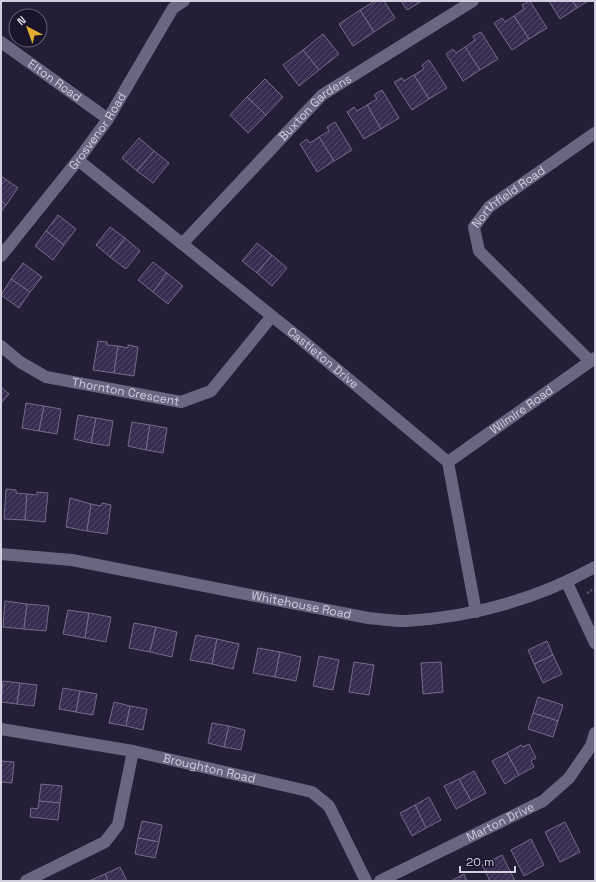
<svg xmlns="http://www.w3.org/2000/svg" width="596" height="882" font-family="'Space Grotesk',sans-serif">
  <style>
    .building { fill: url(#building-hatch); stroke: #726c89 }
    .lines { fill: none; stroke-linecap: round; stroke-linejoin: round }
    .path { stroke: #5a556a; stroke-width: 2.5; stroke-dasharray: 2 2; stroke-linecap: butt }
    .minor { stroke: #6b6582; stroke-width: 12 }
    .labels { text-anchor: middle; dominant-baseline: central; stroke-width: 4; stroke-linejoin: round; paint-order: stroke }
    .street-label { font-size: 12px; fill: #d2cfdf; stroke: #1b152c }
  </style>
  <defs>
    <pattern id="building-hatch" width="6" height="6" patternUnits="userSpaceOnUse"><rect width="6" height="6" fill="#372d53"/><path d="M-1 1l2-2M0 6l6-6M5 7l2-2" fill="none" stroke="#534a6b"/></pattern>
  </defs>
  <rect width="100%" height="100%" fill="#241e36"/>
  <!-- building -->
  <g class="building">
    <polygon points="375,1 384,1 395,18 374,32 360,10"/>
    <polygon points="401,1 422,1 407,10"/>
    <polygon points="530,1 547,28 529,39 514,16 524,9 522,5"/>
    <polygon points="549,1 573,1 577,8 560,19"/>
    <polygon points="573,1 588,1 577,8"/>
    <polygon points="360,10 374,32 353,46 339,24"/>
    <polygon points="514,16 529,39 512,50 494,23 502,18 505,22"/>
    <polygon points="481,32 498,59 480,70 465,47 475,40 473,36"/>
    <polygon points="323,34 339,54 319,70 303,50"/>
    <polygon points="465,47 480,70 463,81 446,54 453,49 456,53"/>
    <polygon points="303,50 319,70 299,86 283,65"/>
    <polygon points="429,60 447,88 429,99 414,75 424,69 422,65"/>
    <polygon points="414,75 429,99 412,110 394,82 402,78 404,81"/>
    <polygon points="265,79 283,97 266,115 247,97"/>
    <polygon points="382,90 399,118 381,129 367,105 377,99 374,95"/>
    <polygon points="247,97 266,115 248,133 230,115"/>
    <polygon points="367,105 381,129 364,139 347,112 354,107 357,111"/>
    <polygon points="335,122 352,150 334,161 319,137 329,131 327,127"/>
    <polygon points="319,137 334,161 317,172 300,144 307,139 310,143"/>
    <polygon points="139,138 154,151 137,171 122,158"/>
    <polygon points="154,151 169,163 153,183 137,171"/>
    <polygon points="1,176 18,188 6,205 1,201"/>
    <polygon points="1,201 6,205 1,212"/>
    <polygon points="58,215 76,229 64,245 46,231"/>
    <polygon points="110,227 125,238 110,257 96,245"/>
    <polygon points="46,231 64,245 53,260 35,246"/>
    <polygon points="125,238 140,251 126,269 110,257"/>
    <polygon points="257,243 272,255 257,273 242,261"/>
    <polygon points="272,255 287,268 272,286 257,273"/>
    <polygon points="153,262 167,273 153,292 138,280"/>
    <polygon points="23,263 42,277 30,292 11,279"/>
    <polygon points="167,273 183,286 168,304 153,292"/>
    <polygon points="11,279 30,292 19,308 1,295"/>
    <polygon points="98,341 107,342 107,345 118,346 114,373 93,370"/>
    <polygon points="128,345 138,347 134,376 114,373 118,346 128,348"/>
    <polygon points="1,387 9,394 1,403"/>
    <polygon points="26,403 44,406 39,431 22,428"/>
    <polygon points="44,406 61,409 57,434 39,431"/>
    <polygon points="78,415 96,418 91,443 74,439"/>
    <polygon points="96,418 113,421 109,446 91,443"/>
    <polygon points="132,422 150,425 146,450 128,446"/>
    <polygon points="150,425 167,428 163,453 146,450"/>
    <polygon points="6,489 16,490 16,493 27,494 25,520 4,519"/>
    <polygon points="37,492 48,493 45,522 25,520 27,494 37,495"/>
    <polygon points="70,498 91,504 87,531 66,527"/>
    <polygon points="102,503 111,505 107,534 87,531 91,504 101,506"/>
    <polygon points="5,601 27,604 24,629 3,627"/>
    <polygon points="27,604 49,606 46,631 24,629"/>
    <polygon points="68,610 89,613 85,638 63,634"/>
    <polygon points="89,613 111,617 106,642 85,638"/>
    <polygon points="134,623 156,627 150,652 129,648"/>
    <polygon points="156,627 177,632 172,657 150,652"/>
    <polygon points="196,635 217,639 212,664 190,660"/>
    <polygon points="217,639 239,644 233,669 212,664"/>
    <polygon points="547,641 553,655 534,664 528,650"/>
    <polygon points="258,648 280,652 275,677 253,673"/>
    <polygon points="280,652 301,657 296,681 275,677"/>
    <polygon points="553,655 562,674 543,683 534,664"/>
    <polygon points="319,656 339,660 333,690 313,686"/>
    <polygon points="354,662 374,665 369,695 349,692"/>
    <polygon points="441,662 443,692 423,694 421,663"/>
    <polygon points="3,681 20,683 17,704 1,702"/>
    <polygon points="20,683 37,685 34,706 17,704"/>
    <polygon points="63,688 80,691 76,712 59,709"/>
    <polygon points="80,691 97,694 93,715 76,712"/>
    <polygon points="538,697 563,705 558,721 533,713"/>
    <polygon points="114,702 130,706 126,726 109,723"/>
    <polygon points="130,706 147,709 143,730 126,726"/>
    <polygon points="533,713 558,721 553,737 528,729"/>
    <polygon points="212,723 229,726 224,747 208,743"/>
    <polygon points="229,726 245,730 241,750 224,747"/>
    <polygon points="529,744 536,758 531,761 534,767 519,775 507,753 521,745 523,747"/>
    <polygon points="507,753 519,775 505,784 492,761"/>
    <polygon points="1,761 14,762 12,783 1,782"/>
    <polygon points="474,771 486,793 471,801 459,779"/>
    <polygon points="459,779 471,801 456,809 444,786"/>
    <polygon points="41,784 62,786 60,803 39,801"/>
    <polygon points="429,797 441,820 426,828 415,805"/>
    <polygon points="39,801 60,803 58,820 30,817 31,808 38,809"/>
    <polygon points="415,805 426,828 412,836 400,813"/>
    <polygon points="142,821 162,825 159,842 138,838"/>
    <polygon points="565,822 580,852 560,862 545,832"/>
    <polygon points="138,838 159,842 155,858 135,854"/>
    <polygon points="531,839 544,865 524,876 511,850"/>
    <polygon points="502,855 515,881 490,881 482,865"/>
    <polygon points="120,867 127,881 108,881 105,874"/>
    <polygon points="105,874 108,881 89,881"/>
    <polygon points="464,874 467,881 451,881"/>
  </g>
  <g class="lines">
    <!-- path -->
    <polyline class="path" points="587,593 595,588"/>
    <!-- minor -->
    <g class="minor">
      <path id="s1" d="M1,42L108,119"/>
      <path id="s2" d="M78,160L303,341L448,462L476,612"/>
      <path id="s3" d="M182,244L322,95L473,1"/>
      <path id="s4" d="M1,256L78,160L108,119L173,8L184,1"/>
      <path id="s5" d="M1,346L20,362L46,377L181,402L211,391L272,316"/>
      <path id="s6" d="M590,361L479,251L474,227L489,207L595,133"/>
      <path id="s7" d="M448,462L595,358"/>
      <path id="s8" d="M1,554L72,560L368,618C380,619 393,621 405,621C471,617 537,599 595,567"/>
      <polyline points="567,583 595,643"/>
      <path id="s9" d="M1,729L133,751L312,792L329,806L366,881"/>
      <polyline points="26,881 105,842 118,825 133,751"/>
      <path id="s10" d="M380,881L543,801L569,778L591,746L595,733"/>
    </g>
  </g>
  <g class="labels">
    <!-- street labels -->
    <g class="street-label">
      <text stroke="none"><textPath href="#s1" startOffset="66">Elton Road</textPath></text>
      <text stroke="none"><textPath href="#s3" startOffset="191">Buxton Gardens</textPath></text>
      <text stroke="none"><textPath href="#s4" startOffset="158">Grosvenor Road</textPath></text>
      <text stroke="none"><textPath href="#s6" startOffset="227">Northfield Road</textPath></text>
      <text stroke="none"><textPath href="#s2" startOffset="315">Castleton Drive</textPath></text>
      <text stroke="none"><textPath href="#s5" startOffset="136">Thornton Crescent</textPath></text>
      <text stroke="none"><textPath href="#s7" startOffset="90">Wilmire Road</textPath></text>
      <text stroke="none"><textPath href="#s8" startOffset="305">Whitehouse Road</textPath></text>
      <text stroke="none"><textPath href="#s9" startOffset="212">Broughton Road</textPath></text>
      <text stroke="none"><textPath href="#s10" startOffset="134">Marton Drive</textPath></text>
    </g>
  </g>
  <!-- border -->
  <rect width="596" height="882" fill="none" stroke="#d2cfdf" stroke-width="4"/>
  <!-- north arrow -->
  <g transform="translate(28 28) rotate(319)"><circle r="19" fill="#1b152c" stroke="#645f74"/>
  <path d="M0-3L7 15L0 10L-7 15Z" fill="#e4ae35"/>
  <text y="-6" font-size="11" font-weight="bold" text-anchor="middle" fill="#d2cfdf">N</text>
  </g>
  <!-- scale -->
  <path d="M460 866v6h55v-6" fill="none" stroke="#d2cfdf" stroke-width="2"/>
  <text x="466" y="866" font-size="12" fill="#d2cfdf" stroke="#1b152c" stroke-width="3" paint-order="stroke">20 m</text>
</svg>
